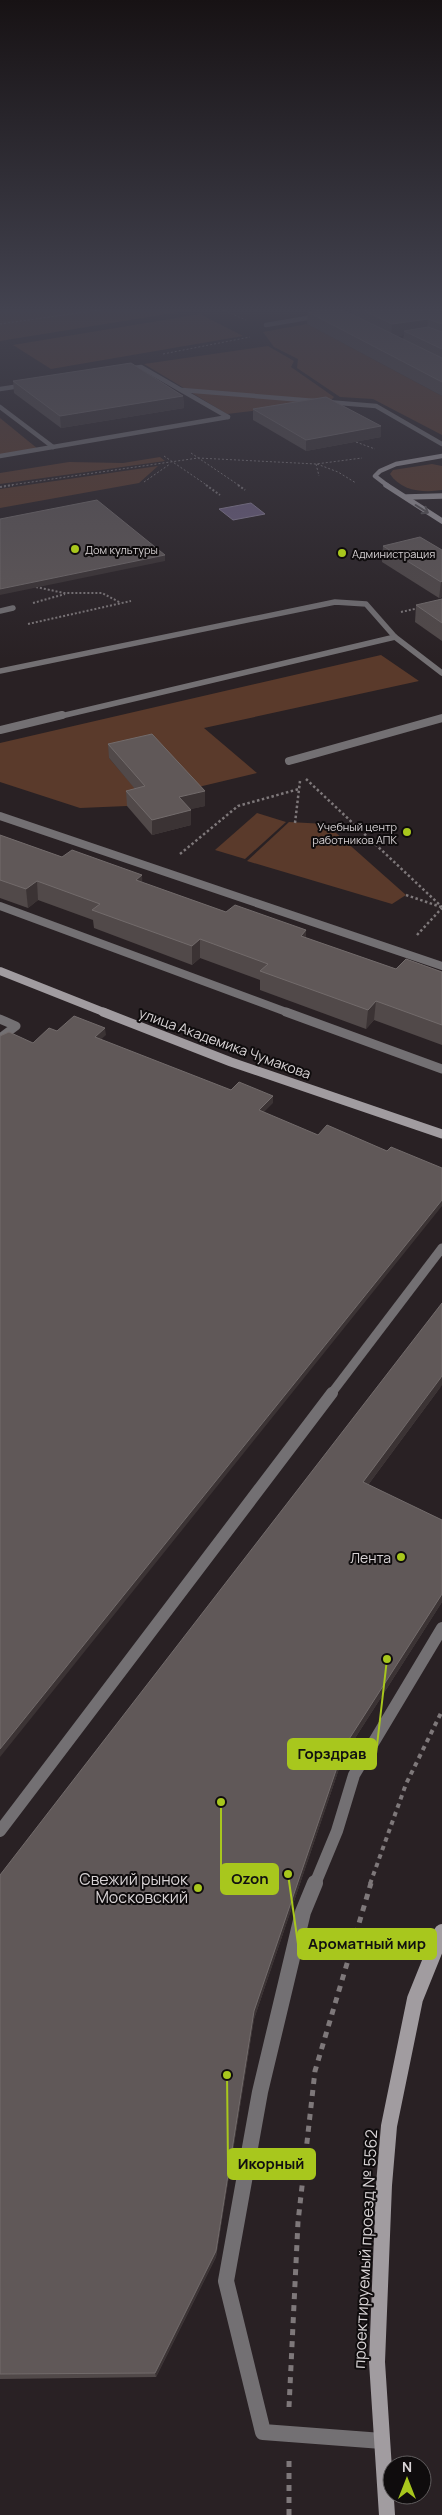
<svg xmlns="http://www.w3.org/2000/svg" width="442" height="2515" font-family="Manrope,sans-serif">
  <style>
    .green { fill: #5a3a2b }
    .water { fill: #6d5f7f; stroke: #8d8299 }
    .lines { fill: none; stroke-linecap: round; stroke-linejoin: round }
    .path-far4 { stroke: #7e787a; stroke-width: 1; stroke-dasharray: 2 2; stroke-linecap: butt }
    .path-far3 { stroke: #7e787a; stroke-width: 2; stroke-dasharray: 2 2; stroke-linecap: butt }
    .path-far2 { stroke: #7e787a; stroke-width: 2.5; stroke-dasharray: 2.5 2.5; stroke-linecap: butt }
    .path-far1 { stroke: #7e787a; stroke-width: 4; stroke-dasharray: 4.5 4.5; stroke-linecap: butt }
    .path { stroke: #7e787a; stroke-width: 5; stroke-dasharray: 6 6; stroke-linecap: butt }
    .lane-far5 { stroke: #737073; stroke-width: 4.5 }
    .lane-far4 { stroke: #737073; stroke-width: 5.5 }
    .lane-far3 { stroke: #737073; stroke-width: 8 }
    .lane-far2 { stroke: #737073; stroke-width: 9 }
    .lane-far1 { stroke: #737073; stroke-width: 12 }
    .lane { stroke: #737073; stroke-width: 16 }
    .secondary-far4 { stroke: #a19ca0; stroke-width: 4.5 }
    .secondary-far3 { stroke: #a19ca0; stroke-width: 5.5 }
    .secondary-far2 { stroke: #a19ca0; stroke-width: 8 }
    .secondary-far1 { stroke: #a19ca0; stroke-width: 9 }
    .secondary { stroke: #a19ca0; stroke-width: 16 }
    .wall { fill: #514949; fill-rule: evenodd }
    .shaded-wall { fill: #3b3334 }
    .building { fill: #605858; stroke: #726b6b }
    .oneway { stroke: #585456 }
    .poi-dot { fill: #a8c71d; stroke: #0f0c0d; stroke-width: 2 }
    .labels { text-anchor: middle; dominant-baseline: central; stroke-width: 4; stroke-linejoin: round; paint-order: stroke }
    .far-poi-label { font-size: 11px; fill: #d8d3d5; stroke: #0f0c0d; text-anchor: start }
    .street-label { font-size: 14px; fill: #d8d3d5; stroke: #0f0c0d }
    .poi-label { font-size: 14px; fill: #d8d3d5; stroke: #0f0c0d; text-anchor: end }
    .near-poi-label { font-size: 16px; fill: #d8d3d5; stroke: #0f0c0d; text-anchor: end }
    .near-street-label { font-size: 16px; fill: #d8d3d5; stroke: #0f0c0d }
    .leader { fill: none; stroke: #a8c71d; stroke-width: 2 }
    .callout-dot { fill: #a8c71d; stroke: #0f0c0d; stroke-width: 2 }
    .callout { fill: #a8c71d; stroke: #a8c71d; stroke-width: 2 }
    .callout-label { font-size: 15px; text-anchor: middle; font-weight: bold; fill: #111 }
  </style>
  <rect width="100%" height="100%" fill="#292124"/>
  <!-- green -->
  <g class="green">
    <polygon points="0,307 204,307 204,308 0,341"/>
    <polygon points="200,314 243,336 51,369 13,345"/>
    <polygon points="307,324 442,396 442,435 373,399 340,397 297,368 298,359 274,347 263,332"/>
    <polygon points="268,346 294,361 291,367 334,397 324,408 267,409 227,414 144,364"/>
    <polygon points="0,418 38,449 0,455"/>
    <polygon points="160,457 165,461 0,484 0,473 69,462 123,463"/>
    <path d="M432,464L442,466V490C423,493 401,491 390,474L393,470Z"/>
    <polygon points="158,466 139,483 0,508 0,489"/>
    <polygon points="381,655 419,681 204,728 257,773 190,789 109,758 146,801 127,806 80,808 0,782 0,743"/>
    <polygon points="257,813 286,822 245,859 215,850"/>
    <polygon points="289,822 326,824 406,895 392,904 247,861"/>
  </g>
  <!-- water -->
  <polygon class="water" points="251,503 265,514 233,520 219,509"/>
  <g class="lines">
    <!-- path-far4 -->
    <g class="path-far4">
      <polyline points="216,307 246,320"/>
      <polyline points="218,307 232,307"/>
      <polyline points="0,324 120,307"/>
      <polyline points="163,354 250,337"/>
      <polyline points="356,442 375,449"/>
      <polyline points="191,453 240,486"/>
      <polyline points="164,456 208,486"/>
      <polyline points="316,464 319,476"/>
      <polyline points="317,464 338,472 356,483"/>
      <polyline points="144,482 170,464"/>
      <polyline points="4,486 198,458 316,464 362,458"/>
    </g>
    <!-- path-far3 -->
    <g class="path-far3">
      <polyline points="206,485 220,495"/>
      <polyline points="238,485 245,490"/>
      <polyline points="0,487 13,485"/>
      <polyline points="36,587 64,593 102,593 121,603"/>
      <polyline points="33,603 65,594"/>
      <polyline points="401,612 419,608"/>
      <polyline points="28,624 131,601"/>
    </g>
    <!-- path-far2 -->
    <g class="path-far2">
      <polyline points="306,779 442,907"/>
      <polyline points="295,823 300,781"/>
      <polyline points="180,854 238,806 299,789"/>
      <polyline points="406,895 441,907"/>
      <polyline points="417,935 442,908"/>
    </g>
    <!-- path-far1 -->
    <polyline class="path-far1" points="370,1884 406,1784 442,1711"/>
    <!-- path -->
    <g class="path">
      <polyline points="289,2407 298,2222 315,2071 371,1883"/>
      <polyline points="289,2461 289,2515"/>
    </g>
    <!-- lane-far5 -->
    <g class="lane-far5">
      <polyline points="266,325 319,316"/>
      <polyline points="125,369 141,367 228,417"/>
      <polyline points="0,389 27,385"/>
      <polyline points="182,390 376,406 442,444"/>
      <polyline points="0,407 53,447"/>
      <polyline points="0,456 228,417"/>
    </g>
    <!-- lane-far4 -->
    <g class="lane-far4">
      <polyline points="0,611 13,608"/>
      <polyline points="0,671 335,602 366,604 395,637 442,673"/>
      <polyline points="57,717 395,637"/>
    </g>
    <!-- lane-far3 -->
    <g class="lane-far3">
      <polyline points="0,730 62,715"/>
      <polyline points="289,761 442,718"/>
      <polyline points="0,816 442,966"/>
      <polyline points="0,906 289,1013"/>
    </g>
    <!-- lane-far2 -->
    <g class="lane-far2">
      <polyline points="286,1012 442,1069"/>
      <polyline points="0,1019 16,1026 0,1038"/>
      <polyline points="331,1394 442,1248"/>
    </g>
    <!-- lane-far1 -->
    <g class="lane-far1">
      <polyline points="0,1831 332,1393"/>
      <polyline points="315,1884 337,1831 354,1775 442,1628"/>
    </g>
    <!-- lane -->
    <polyline class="lane" points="315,1883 303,1912 260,2092 226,2281 263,2432 382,2441"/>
    <!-- secondary-far4 -->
    <polyline class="secondary-far4" points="388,486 375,476 380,471 396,464 442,456"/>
    <!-- secondary-far3 -->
    <g class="secondary-far3">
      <polyline points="386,485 442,521"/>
      <polyline points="407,497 442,496"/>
    </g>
    <!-- secondary-far2 -->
    <polyline class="secondary-far2" points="0,971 106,1013"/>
    <!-- secondary-far1 -->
    <polyline class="secondary-far1" points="103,1012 231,1062 442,1134"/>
    <!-- secondary -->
    <polyline class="secondary" points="387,2515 377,2362 384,2185 389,2126 415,1999 442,1932"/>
  </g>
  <!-- wall -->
  <g class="wall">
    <path d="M349,307H442V396L307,324L308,312L352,314V308ZM404,335L403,339L397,336Z"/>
    <polygon points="13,381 183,396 184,408 61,428 14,393"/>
    <polygon points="253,409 381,437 306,451 253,420"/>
    <polygon points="383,546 442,550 442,597 439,598 382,562"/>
    <polygon points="442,599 442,641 415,622 416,605"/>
    <polygon points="108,744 205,806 190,809 191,810 191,825 152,835 127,806 126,791 135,789 109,758"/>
    <polygon points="0,835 62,857 142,883 226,912 306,930 306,938 396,969 442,972 442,1045 374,1020 366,1029 260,990 260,980 200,958 192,965 94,928 93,920 38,900 28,908 0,898"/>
    <polygon points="442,1385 368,1485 442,1520 442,1602 343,1757 254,2019 216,2257 156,2377 0,2379 0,1875"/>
  </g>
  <!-- shaded-wall -->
  <g class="shaded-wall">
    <polygon points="428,319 427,331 404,331 404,335 391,337 392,324"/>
    <polygon points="183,396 184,408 61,428 60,416"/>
    <polygon points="381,426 381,437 306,451 306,440"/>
    <polygon points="165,555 165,561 0,595 0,589"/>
    <polygon points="442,581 442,597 439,598 441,582"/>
    <polygon points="205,791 205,806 179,812 179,797"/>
    <polygon points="191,810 191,825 152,835 152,820"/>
    <polygon points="142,875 143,893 136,880"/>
    <polygon points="37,881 38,900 28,908 26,889"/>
    <polygon points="306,930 306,948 301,936"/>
    <polygon points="200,939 200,958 192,965 192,946"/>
    <polygon points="376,1001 374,1020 366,1029 368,1010"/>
    <polygon points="105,1028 106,1035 96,1044 95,1037"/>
    <polygon points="273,1096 273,1103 259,1117 259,1110"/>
    <polygon points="442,1200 442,1206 0,1757 0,1749"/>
    <polygon points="442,1376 442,1385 362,1493 363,1482"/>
    <polygon points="442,1594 442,1602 343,1757 254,2019 216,2257 156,2377 155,2373 254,2011 344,1747"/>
  </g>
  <!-- building -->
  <g class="building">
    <polygon points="356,307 442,307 442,324 428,319 392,324"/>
    <polygon points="336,308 343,310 442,358 442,382 308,312"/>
    <polygon points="428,327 442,332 442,349 404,331"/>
    <polygon points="131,363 183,396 60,416 13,381"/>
    <polygon points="326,397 381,426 306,440 253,409"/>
    <polygon points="97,500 165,555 0,589 0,519"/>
    <polygon points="420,537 442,550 442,581 441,582 383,546"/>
    <polygon points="442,599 442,623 416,605"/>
    <polygon points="152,734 205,791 179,797 191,810 152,820 126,791 145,786 108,744"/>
    <polygon points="0,835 62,857 72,850 142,875 136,880 226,912 235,905 306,930 301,936 396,969 406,959 442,972 442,1025 376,1001 368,1010 260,971 268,964 200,939 192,946 92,910 100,904 37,881 26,889 0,880"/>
    <polygon points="74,1016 105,1028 95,1037 231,1090 239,1082 273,1096 259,1110 318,1135 327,1125 387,1151 391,1147 442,1168 442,1200 0,1749 0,1036 9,1032 33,1043 49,1028 57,1031"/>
    <polygon points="442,1303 442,1376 363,1482 442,1520 442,1594 344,1747 254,2011 216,2251 155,2373 0,2374 0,1875"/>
  </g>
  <!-- one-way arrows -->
  <defs><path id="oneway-shaft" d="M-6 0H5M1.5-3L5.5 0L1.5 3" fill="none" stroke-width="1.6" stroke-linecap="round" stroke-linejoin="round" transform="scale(1.25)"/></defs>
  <use class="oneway" href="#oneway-shaft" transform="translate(422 509) rotate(32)"/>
  <!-- sky -->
  <linearGradient id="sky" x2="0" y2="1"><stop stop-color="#171214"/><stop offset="0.47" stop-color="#434350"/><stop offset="1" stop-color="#434350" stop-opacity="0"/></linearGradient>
  <rect width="442" height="659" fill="url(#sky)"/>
  <!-- markers -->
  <g class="poi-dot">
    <circle cx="75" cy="549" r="5"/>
    <circle cx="342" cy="553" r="5"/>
    <circle cx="407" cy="832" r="5"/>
    <circle cx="401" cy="1557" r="5"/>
    <circle cx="198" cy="1888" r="5"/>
  </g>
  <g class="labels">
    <!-- far-poi labels -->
    <g class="far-poi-label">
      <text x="85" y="549">Дом культуры</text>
      <text x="352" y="553">Администрация</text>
      <text x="397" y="826" text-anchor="end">Учебный центр<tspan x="397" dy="13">работников АПК</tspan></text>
    </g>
    <!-- street labels -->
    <g class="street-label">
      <text transform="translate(225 1043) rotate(20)">улица Академика Чумакова</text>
    </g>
    <!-- poi labels -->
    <g class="poi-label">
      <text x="391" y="1557">Лента</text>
    </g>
    <!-- near-poi labels -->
    <g class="near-poi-label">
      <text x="188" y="1879">Свежий рынок<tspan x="188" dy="18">Московский</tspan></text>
    </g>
    <!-- near-street labels -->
    <g class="near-street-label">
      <text transform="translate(365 2249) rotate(-87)">проектируемый проезд № 5562</text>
    </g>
  </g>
  <!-- callouts -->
  <path class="leader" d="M387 1659L376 1754M221 1802L221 1879M288 1874L298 1944M227 2075L228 2164"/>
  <g class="callout-dot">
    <circle cx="387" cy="1659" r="5"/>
    <circle cx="221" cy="1802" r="5"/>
    <circle cx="288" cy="1874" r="5"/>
    <circle cx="227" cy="2075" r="5"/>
  </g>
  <g class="callout">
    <rect x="288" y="1739" width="88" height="30" rx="5"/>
    <rect x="221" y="1864" width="57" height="30" rx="5"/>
    <rect x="298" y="1929" width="138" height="30" rx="5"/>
    <rect x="228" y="2149" width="87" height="30" rx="5"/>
  </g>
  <g class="callout-label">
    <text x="332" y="1759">Горздрав</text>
    <text x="250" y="1884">Ozon</text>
    <text x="367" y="1949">Ароматный мир</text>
    <text x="271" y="2169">Икорный</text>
  </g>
  <!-- north arrow -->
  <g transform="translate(407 2480)"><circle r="24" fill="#0f0c0d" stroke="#5f5c5d"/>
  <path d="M0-4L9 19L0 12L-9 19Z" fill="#a8c71d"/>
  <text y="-8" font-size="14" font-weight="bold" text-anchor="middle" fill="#d8d3d5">N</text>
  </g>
</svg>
